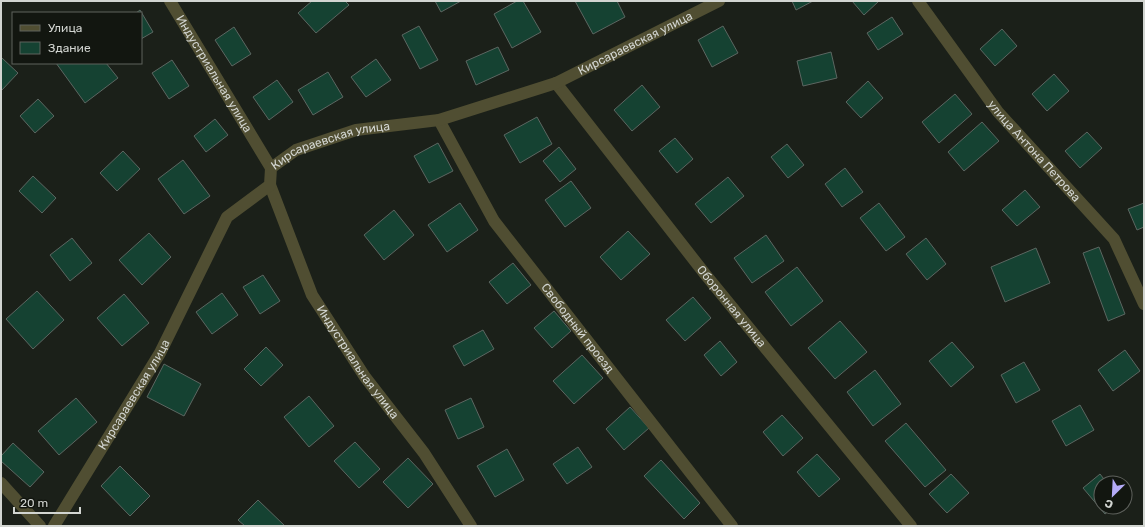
<svg xmlns="http://www.w3.org/2000/svg" width="1145" height="527" font-family="Rubik,sans-serif">
  <style>
    .building { fill: #154232; stroke: #5c6661 }
    .lines { fill: none; stroke-linecap: round; stroke-linejoin: round }
    .street { stroke: #504e32; stroke-width: 12 }
    .labels { text-anchor: middle; dominant-baseline: central; stroke-width: 3; stroke-linejoin: round; paint-order: stroke }
    .street-label { font-size: 12px; fill: #d2d5d1; stroke: #121610 }
  </style>
  <rect width="100%" height="100%" fill="#1b2019"/>
  <!-- building -->
  <g class="building">
    <polygon points="312,1 345,1 349,5 316,33 298,13"/>
    <polygon points="435,1 461,1 441,12"/>
    <polygon points="517,1 523,1 541,32 512,48 494,14"/>
    <polygon points="575,1 617,1 625,17 593,34"/>
    <polygon points="792,1 813,1 796,10"/>
    <polygon points="852,1 879,1 864,15"/>
    <polygon points="140,10 153,32 141,39 141,13 136,13"/>
    <polygon points="892,17 903,34 878,50 867,33"/>
    <polygon points="419,26 438,60 420,69 402,35"/>
    <polygon points="723,26 738,53 712,67 698,40"/>
    <polygon points="234,27 251,54 232,66 215,40"/>
    <polygon points="1002,29 1017,46 995,66 980,49"/>
    <polygon points="498,47 509,70 476,85 466,61"/>
    <polygon points="831,52 837,78 803,86 797,61"/>
    <polygon points="2,58 18,73 1,91 1,59"/>
    <polygon points="376,59 391,80 366,97 351,77"/>
    <polygon points="172,60 189,86 169,99 152,73"/>
    <polygon points="56,63 106,63 118,78 85,103"/>
    <polygon points="328,72 343,97 313,115 298,90"/>
    <polygon points="1054,74 1069,91 1047,111 1032,94"/>
    <polygon points="277,80 293,102 269,120 253,97"/>
    <polygon points="868,81 883,98 861,118 846,102"/>
    <polygon points="642,85 660,107 632,131 614,110"/>
    <polygon points="955,94 972,114 939,143 922,122"/>
    <polygon points="38,99 54,116 35,133 20,116"/>
    <polygon points="537,117 552,144 520,163 504,135"/>
    <polygon points="215,119 228,135 206,152 194,136"/>
    <polygon points="982,122 999,141 964,171 948,152"/>
    <polygon points="1087,132 1102,148 1080,168 1065,151"/>
    <polygon points="675,138 693,159 677,173 659,151"/>
    <polygon points="438,143 453,171 429,183 414,156"/>
    <polygon points="787,144 804,165 788,178 771,157"/>
    <polygon points="559,147 576,169 560,182 543,161"/>
    <polygon points="123,151 140,169 117,191 100,173"/>
    <polygon points="183,160 210,196 184,214 158,179"/>
    <polygon points="845,168 863,192 842,207 825,184"/>
    <polygon points="33,176 56,198 42,213 19,191"/>
    <polygon points="728,177 744,196 711,223 695,204"/>
    <polygon points="571,181 591,208 565,227 545,200"/>
    <polygon points="1025,190 1040,207 1017,226 1002,210"/>
    <polygon points="460,203 478,230 447,252 428,225"/>
    <polygon points="879,203 905,237 886,251 860,218"/>
    <polygon points="1144,203 1144,227 1137,230 1128,209"/>
    <polygon points="394,210 414,235 384,260 364,235"/>
    <polygon points="628,231 650,254 621,280 600,257"/>
    <polygon points="149,233 171,257 142,285 119,260"/>
    <polygon points="766,235 784,261 752,283 734,258"/>
    <polygon points="72,238 92,263 70,281 50,255"/>
    <polygon points="926,238 946,264 927,280 906,254"/>
    <polygon points="1099,247 1125,314 1108,321 1083,253"/>
    <polygon points="1036,248 1050,283 1005,302 991,267"/>
    <polygon points="513,263 531,285 507,304 489,282"/>
    <polygon points="797,267 823,301 791,326 765,292"/>
    <polygon points="263,275 280,301 260,314 243,287"/>
    <polygon points="37,291 64,320 33,349 6,319"/>
    <polygon points="222,293 238,315 212,334 196,312"/>
    <polygon points="124,294 149,323 122,346 97,318"/>
    <polygon points="693,297 711,318 685,341 666,320"/>
    <polygon points="554,311 571,331 552,348 534,328"/>
    <polygon points="840,321 867,352 835,379 808,348"/>
    <polygon points="483,330 494,349 464,366 453,346"/>
    <polygon points="720,341 737,362 721,376 704,355"/>
    <polygon points="952,342 974,367 951,387 929,361"/>
    <polygon points="266,347 283,365 261,386 244,369"/>
    <polygon points="1125,350 1140,371 1113,391 1098,370"/>
    <polygon points="582,355 603,378 574,404 553,381"/>
    <polygon points="1024,362 1040,390 1016,403 1001,375"/>
    <polygon points="164,364 201,384 184,416 147,397"/>
    <polygon points="875,370 901,404 873,426 847,392"/>
    <polygon points="309,396 334,426 309,447 284,417"/>
    <polygon points="76,398 97,422 59,455 38,431"/>
    <polygon points="471,398 484,427 458,439 445,410"/>
    <polygon points="1080,405 1094,430 1066,446 1052,421"/>
    <polygon points="630,407 649,428 624,450 606,429"/>
    <polygon points="782,415 803,438 783,456 763,432"/>
    <polygon points="906,423 946,470 925,487 885,441"/>
    <polygon points="355,442 380,469 359,488 334,461"/>
    <polygon points="13,443 44,472 30,487 1,461 1,456"/>
    <polygon points="578,447 592,467 567,484 553,464"/>
    <polygon points="507,449 524,480 495,497 477,466"/>
    <polygon points="817,454 840,479 819,497 797,472"/>
    <polygon points="408,458 433,484 408,508 383,482"/>
    <polygon points="661,460 700,503 684,519 644,476"/>
    <polygon points="120,466 150,496 130,516 101,486"/>
    <polygon points="951,474 969,493 947,513 929,494"/>
    <polygon points="1100,474 1107,483 1101,483 1101,507 1114,507 1105,514 1083,488"/>
    <polygon points="258,500 285,526 245,526 238,520"/>
  </g>
  <g class="lines">
    <!-- street -->
    <g class="street">
      <path id="s1" d="M170,1L271,168"/>
      <path id="s2" d="M918,1L998,112L1114,239L1144,304"/>
      <path id="s3" d="M556,83L705,274L911,526"/>
      <path id="s4" d="M439,120L494,221L732,526"/>
      <path id="s5" d="M270,185L312,295L365,377L424,453L471,526"/>
      <polyline points="1,483 40,526"/>
      <path id="s6" d="M54,526L160,353L227,217L270,185L271,168L296,150L356,130L439,120L556,83L719,1"/>
    </g>
  </g>
  <g class="labels">
    <!-- street labels -->
    <g class="street-label">
      <text stroke="none"><textPath href="#s6" startOffset="814">Кирсараевская улица</textPath></text>
      <text stroke="none"><textPath href="#s1" startOffset="85">Индустриальная улица</textPath></text>
      <text stroke="none"><textPath href="#s6" startOffset="490">Кирсараевская улица</textPath></text>
      <text stroke="none"><textPath href="#s2" startOffset="190">улица Антона Петрова</textPath></text>
      <text stroke="none"><textPath href="#s3" startOffset="284">Оборонная улица</textPath></text>
      <text stroke="none"><textPath href="#s4" startOffset="251">Свободный проезд</textPath></text>
      <text stroke="none"><textPath href="#s5" startOffset="199">Индустриальная улица</textPath></text>
      <text stroke="none"><textPath href="#s6" startOffset="154">Кирсараевская улица</textPath></text>
    </g>
  </g>
  <!-- border -->
  <rect width="1145" height="527" fill="none" stroke="#d2d5d1" stroke-width="4"/>
  <!-- legend -->
  <rect x="12" y="12" width="130" height="52" fill="#121610" stroke="#5f625d"/>
  <rect x="20" y="25" width="20" height="6" fill="#504e32" stroke="#5f625d"/>
  <text x="48" y="32" font-size="12" fill="#d2d5d1">Улица</text>
  <rect x="20" y="42" width="20" height="12" fill="#154232" stroke="#5f625d"/>
  <text x="48" y="52" font-size="12" fill="#d2d5d1">Здание</text>
  <!-- north arrow -->
  <g transform="translate(1113 495) rotate(204)"><circle r="19" fill="#121610" stroke="#5f625d"/>
  <path d="M0-3L7 15L0 10L-7 15Z" fill="#b5acf8"/>
  <text y="-6" font-size="11" font-weight="bold" text-anchor="middle" fill="#d2d5d1">С</text>
  </g>
  <!-- scale -->
  <path d="M14 507v6h66v-6" fill="none" stroke="#d2d5d1" stroke-width="2"/>
  <text x="20" y="507" font-size="12" fill="#d2d5d1" stroke="#121610" stroke-width="3" paint-order="stroke">20 m</text>
</svg>
